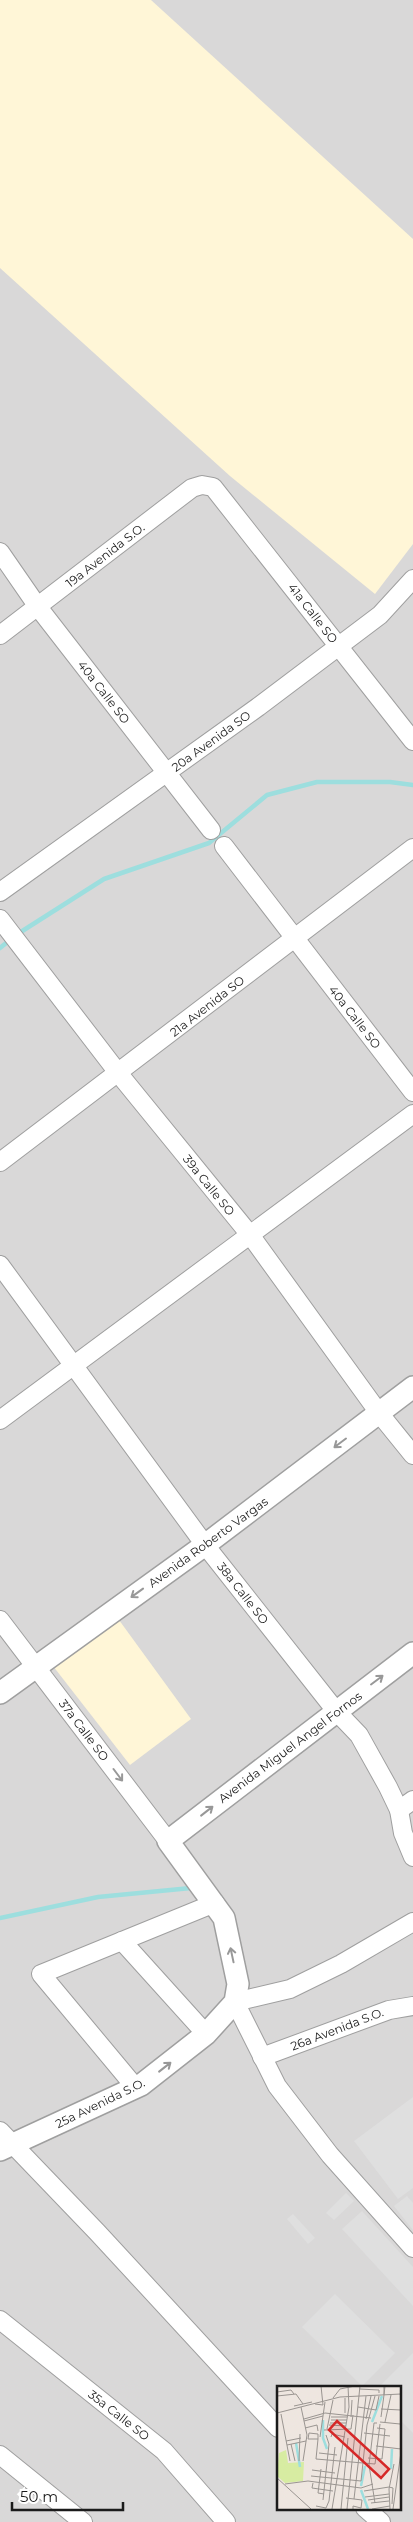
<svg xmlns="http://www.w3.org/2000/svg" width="413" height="2522" font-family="Montserrat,sans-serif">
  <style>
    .residential { fill: #d9d8d8; fill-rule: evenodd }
    .education { fill: #fff6d7 }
    .parking { fill: #dfdfdf }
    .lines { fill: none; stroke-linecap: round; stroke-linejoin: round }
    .stream { stroke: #9ddede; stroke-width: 4.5 }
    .minor-casing { stroke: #9f9f9f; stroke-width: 20 }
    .tertiary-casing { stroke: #9f9f9f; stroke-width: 24 }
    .minor { stroke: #fff; stroke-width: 18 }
    .tertiary { stroke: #fff; stroke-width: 21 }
    .oneway { stroke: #989898 }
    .labels { text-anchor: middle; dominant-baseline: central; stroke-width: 4; stroke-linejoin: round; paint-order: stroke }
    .street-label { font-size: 12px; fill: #1b1b1b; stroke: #fff }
    .inset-river { fill: none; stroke: #9ddede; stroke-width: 2.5 }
    .inset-road { fill: none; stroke: #9a9591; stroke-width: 1 }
    .view { fill: #d62828; fill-opacity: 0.15; stroke: #d62828; stroke-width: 2.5 }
    .inset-edge { fill: none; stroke: #1b1b1b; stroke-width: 2.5 }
  </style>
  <rect width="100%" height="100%" fill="#eee6e0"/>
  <!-- residential -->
  <path class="residential" d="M0,0H413V2522H0ZM278,2387H399V2508H278Z"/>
  <!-- education -->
  <g class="education">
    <polygon points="0,0 151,0 413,239 413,544 375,594 230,476 0,268"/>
    <polygon points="119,1620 191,1719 130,1765 53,1666"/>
  </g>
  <!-- parking -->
  <g class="parking">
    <polygon points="413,2097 413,2188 398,2199 354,2141"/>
    <polygon points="346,2193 354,2201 334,2220 326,2213"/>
    <polygon points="407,2196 413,2203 413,2230 394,2206"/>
    <polygon points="362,2211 413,2267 413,2306 342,2229"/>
    <polygon points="293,2214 315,2238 308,2244 287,2219"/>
    <polygon points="335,2294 395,2353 362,2386 302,2327"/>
    <polygon points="413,2353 413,2433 399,2419 399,2387 379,2387"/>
  </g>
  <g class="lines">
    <!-- stream -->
    <g class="stream">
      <polyline points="16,935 104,879 209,843 267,795 317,782 390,782 413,785"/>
      <polyline points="0,948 10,940"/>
      <polyline points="0,1918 98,1897 191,1888"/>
    </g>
    <!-- minor casing -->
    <g class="minor-casing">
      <g id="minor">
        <polyline points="0,552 38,607 211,830"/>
        <polyline points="0,635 192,488 202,485 213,487 413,741"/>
        <polyline points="224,846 413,1092"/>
        <polyline points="0,892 258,707 380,615 413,579"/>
        <polyline points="0,919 119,1074 251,1236 379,1413 413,1455"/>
        <polyline points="0,1162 413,848"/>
        <polyline points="0,1265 205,1545 336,1711 359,1735 388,1787 399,1810 403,1833 413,1857"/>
        <polyline points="0,1420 413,1114"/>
        <polyline points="0,1620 168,1841"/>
        <polyline points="399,1810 413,1800"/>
        <polyline points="413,1922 341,1964 290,1989 235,2002 277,2086 330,2155 413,2248"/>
        <polyline points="122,1941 206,2034"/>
        <polyline points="262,2057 389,2010 413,2006"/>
        <polyline points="136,2088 41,1974 215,1903"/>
        <polyline points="0,2131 97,2232 278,2428"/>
        <polyline points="0,2320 164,2451 226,2522"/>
        <polyline points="0,2455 83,2522"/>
        <polyline points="365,2508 381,2522"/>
      </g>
    </g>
    <!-- tertiary casing -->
    <g class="tertiary-casing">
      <g id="tertiary">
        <polyline points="0,1693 205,1545 413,1387"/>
        <polyline points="0,2150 141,2085 206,2034 235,2002 238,1984 224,1918 168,1841 413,1653"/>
      </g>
    </g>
    <!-- minor -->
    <use href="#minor" class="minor"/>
    <!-- tertiary -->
    <use href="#tertiary" class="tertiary"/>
  </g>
  <!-- one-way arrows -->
  <defs><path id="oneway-shaft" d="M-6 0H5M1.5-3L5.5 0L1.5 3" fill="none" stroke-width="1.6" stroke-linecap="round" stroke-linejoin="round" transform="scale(1.25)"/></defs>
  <g class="oneway">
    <use href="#oneway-shaft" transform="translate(340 1443) rotate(143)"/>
    <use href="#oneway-shaft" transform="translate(137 1593) rotate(144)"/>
    <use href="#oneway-shaft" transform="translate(377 1680) rotate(-37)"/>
    <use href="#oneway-shaft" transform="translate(118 1775) rotate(53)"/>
    <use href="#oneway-shaft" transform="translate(207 1811) rotate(-38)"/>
    <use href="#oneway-shaft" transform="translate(232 1955) rotate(-102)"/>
    <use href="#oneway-shaft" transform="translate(165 2067) rotate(-38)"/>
  </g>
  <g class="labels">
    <!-- street labels -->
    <g class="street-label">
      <text transform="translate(105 555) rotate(-38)">19a Avenida S.O.</text>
      <text transform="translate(313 613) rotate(52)">41a Calle SO</text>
      <text transform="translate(104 692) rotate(52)">40a Calle SO</text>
      <text transform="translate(211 741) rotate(-36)">20a Avenida SO</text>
      <text transform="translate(207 1006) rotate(-38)">21a Avenida SO</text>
      <text transform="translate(355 1017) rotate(52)">40a Calle SO</text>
      <text transform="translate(209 1185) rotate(51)">39a Calle SO</text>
      <text transform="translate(208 1542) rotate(-36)">Avenida Roberto Vargas</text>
      <text transform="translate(243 1593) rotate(52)">38a Calle SO</text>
      <text transform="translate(84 1730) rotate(53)">37a Calle SO</text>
      <text transform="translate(290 1747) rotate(-37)">Avenida Miguel Angel Fornos</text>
      <text transform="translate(337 2029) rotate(-21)">26a Avenida S.O.</text>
      <text transform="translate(100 2103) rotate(-26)">25a Avenida S.O.</text>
      <text transform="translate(119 2415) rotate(38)">35a Calle SO</text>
    </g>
  </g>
  <!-- overview -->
  <g transform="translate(277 2386)">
    <rect width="124" height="124" fill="#eee6e0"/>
    <path d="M9,64L11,77L27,76L26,95L8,97L0,90L2,67Z" fill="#d7eca2"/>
    <path class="inset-river" d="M46,34V52L50,63M95,36L105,10M19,57L23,81M114,83L115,63M84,100L88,80M84,104L91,123"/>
    <path class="inset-road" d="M107,0V9L108,0M82,3L102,4V7M0,6L14,4L17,8M0,10L19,8L26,18M56,12L63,3L78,0M38,18L46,19L44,0M17,20L35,16M24,21L30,49L26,75M81,21L99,24L102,10M104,23L124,24M0,27L63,11L124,8M68,27V12M4,28L13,75M54,31H70M74,31L75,14M104,31L107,9M27,33L48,27L94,32M89,33L94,10M54,34H70M27,35L46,30M103,36L123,38M108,36L114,9M53,37H69M52,39L69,40M28,42L40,39L41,45M50,43L56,14M47,44L74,43L76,29M87,47L113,50M43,51L48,16M54,51L55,48L68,51M41,53H31L32,47L41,48V53L39,73L98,78L103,38M9,55L24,52M14,58L18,75M10,59L29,55M99,60L124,63M42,67L60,69M91,72L105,73L108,43L100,42M22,75L23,48M44,83L41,107L47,108M35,84L58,87M34,90L84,95L90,39L98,10M0,92L34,123M36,97L35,102L56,105M8,98L31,95L84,102L96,98M112,101L116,102L115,118M87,105L112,101M88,111L112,108M69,112L85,114L84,122L76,120V123M77,113L89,10M46,114L52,58L49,49M91,114L112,111M52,115L58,61M94,117L112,115M98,117L92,79L97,37H100M39,120L49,122L52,115M55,123L72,21L71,0M64,123L71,52M70,123L83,0M95,123L113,120M113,123L112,103L117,78M116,123L124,66"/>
    <path class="view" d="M60,35L112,83L104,92L52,44Z"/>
    <rect width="124" height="124" class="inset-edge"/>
  </g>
  <!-- scale -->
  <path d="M12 2502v8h111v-8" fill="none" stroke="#1b1b1b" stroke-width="2.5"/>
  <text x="20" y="2502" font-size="15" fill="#1b1b1b" stroke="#ffffff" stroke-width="4" paint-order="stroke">50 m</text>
</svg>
